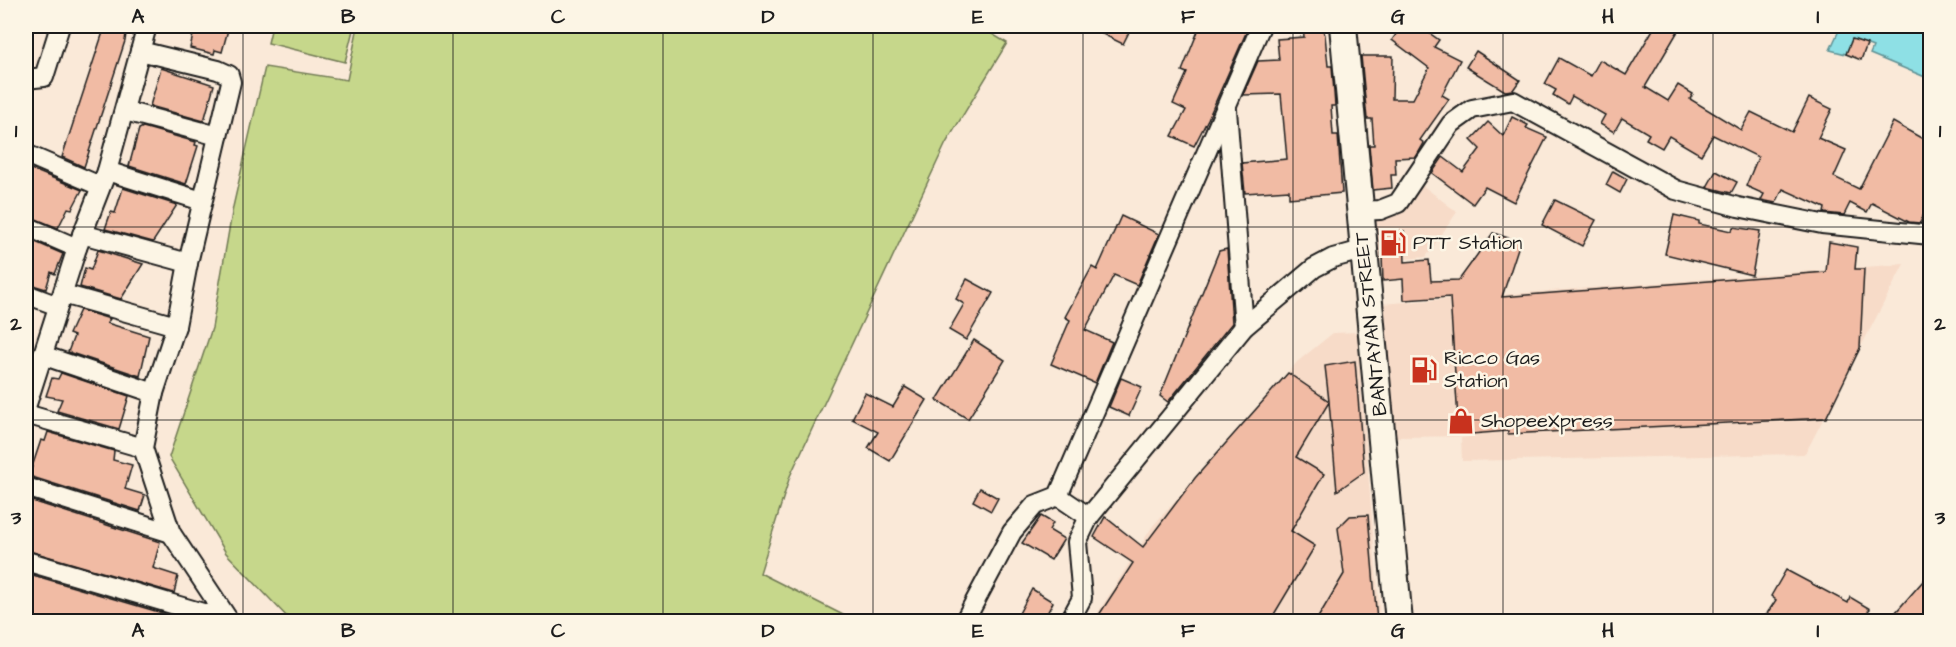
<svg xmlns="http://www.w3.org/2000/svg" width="1956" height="647" font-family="'Architects Daughter',sans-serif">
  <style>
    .built { fill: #f7dbc8 }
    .green { fill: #c6d78b; stroke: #717a54; stroke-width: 1.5 }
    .water { fill: #8ee0e5; stroke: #609295; stroke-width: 1.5 }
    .building { fill: #f1bba4; stroke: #1c1c1c; stroke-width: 1.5 }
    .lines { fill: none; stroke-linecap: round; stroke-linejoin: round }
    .street-casing { stroke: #1c1c1c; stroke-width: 22 }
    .secondary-casing { stroke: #1c1c1c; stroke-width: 30 }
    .street { stroke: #fcf5e5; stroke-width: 18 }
    .secondary { stroke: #fcf5e5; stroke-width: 26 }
    .grid { fill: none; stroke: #1c1c1c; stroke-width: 1.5; stroke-opacity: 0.55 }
    .labels { text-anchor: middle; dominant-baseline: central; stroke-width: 5; stroke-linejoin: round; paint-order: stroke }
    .poi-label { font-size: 20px; fill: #1c1c1c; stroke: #fcf5e5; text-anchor: start }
    .street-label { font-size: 20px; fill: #1c1c1c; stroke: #fcf5e5 }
    .neatline { fill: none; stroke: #1c1c1c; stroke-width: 2 }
    .grid-label { font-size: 20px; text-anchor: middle; font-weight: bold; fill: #1c1c1c }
  </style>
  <rect width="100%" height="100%" fill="#fae9d8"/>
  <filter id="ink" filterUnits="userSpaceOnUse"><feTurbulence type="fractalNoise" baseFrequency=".0167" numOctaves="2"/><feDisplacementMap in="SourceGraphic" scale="12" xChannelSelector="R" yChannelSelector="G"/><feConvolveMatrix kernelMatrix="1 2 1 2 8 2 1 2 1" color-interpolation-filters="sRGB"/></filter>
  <g filter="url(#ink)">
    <!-- built -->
    <g class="built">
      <polygon points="1418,182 1457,212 1426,257 1375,262 1371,218"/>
      <polygon points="1904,264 1805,454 1462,461 1461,438 1479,436 1393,437 1381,304"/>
      <polygon points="1357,332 1380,621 1092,622 1152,527 1297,362 1333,333"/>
    </g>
    <!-- green -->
    <g class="green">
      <polygon points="272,26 354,26 345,62 268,43"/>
      <polygon points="358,26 979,26 1007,43 946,143 790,476 760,573 855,621 291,621 226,553 169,457 212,328 233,207 265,67 347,80"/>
    </g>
    <!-- water -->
    <polygon class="water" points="1841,26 1930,26 1930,79 1870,54 1873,47 1853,39 1846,54 1830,50"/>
    <!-- building -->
    <g class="building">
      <polygon points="105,26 127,26 125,41 84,167 62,157"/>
      <polygon points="195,26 229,26 222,52 215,50 214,54 190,48"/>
      <polygon points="1086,26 1132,26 1123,44"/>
      <polygon points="1200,26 1249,26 1208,119 1194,146 1172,136 1186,110 1173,104 1187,73 1182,71"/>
      <polygon points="1303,26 1322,26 1325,35 1328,66 1332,66 1335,106 1331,106 1333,135 1338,135 1342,193 1289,198 1289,190 1245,193 1242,163 1287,159 1281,94 1243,95 1258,61 1279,60 1277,39 1304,37"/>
      <polygon points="1402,26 1419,26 1439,40 1434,47 1460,60 1442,95 1449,99 1420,140 1424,143 1416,157 1395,158 1396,175 1391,175 1392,188 1373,190 1369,145 1374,145 1372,119 1367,119 1361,56 1393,56 1392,99 1413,99 1429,68 1392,40"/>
      <polygon points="1655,26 1681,26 1645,87 1668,101 1678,85 1693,94 1690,99 1741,130 1751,112 1792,132 1809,98 1832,109 1818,138 1846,150 1834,177 1859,189 1893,122 1930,143 1930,216 1925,212 1920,223 1909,222 1872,203 1867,212 1850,203 1844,215 1824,213 1825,208 1783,189 1776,203 1761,200 1764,194 1746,186 1758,157 1713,135 1701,155 1669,136 1662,148 1646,139 1649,134 1622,118 1614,132 1600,124 1605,115 1572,96 1568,104 1553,95 1556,90 1545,84 1559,58 1591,76 1600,60 1626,75"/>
      <polygon points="1852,39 1867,44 1861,60 1846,54"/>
      <polygon points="1476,51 1520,80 1513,90 1505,91 1466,67"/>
      <polygon points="161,68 214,85 204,121 150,106"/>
      <polygon points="1512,117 1528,125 1526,128 1547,137 1514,202 1485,187 1473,204 1432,173 1443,157 1463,172 1480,149 1471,140 1488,122 1503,136"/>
      <polygon points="143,127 196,142 195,145 198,146 186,184 129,166 139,129"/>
      <polygon points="26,167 82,190 72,209 68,208 58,228 26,215"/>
      <polygon points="1613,171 1627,179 1620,193 1606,185"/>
      <polygon points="1716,171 1737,182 1731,193 1707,187"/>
      <polygon points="123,188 177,205 153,242 105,229 111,212 115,213"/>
      <polygon points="1555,200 1596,220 1582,246 1542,225"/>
      <polygon points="1674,215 1699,221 1699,224 1732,231 1733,227 1760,231 1752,275 1665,254"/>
      <polygon points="1121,216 1159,234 1137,285 1114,275 1085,330 1112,342 1095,383 1051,364 1070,320 1065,317 1092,267 1097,270"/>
      <polygon points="1404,231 1405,262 1429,260 1431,281 1459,280 1493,233 1520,242 1502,297 1826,272 1829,242 1857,247 1855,269 1864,269 1860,348 1826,418 1508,434 1508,431 1459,435 1450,297 1404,300 1403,279 1383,281 1381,232"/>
      <polygon points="26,238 63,254 55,274 51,272 46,289 26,283"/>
      <polygon points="1227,249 1232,323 1168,402 1160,396 1219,251"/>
      <polygon points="98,250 143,264 121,299 80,287 85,268 91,270"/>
      <polygon points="967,279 993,293 966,340 949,330 964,304 956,299"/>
      <polygon points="80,310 110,319 107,323 149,336 140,376 68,352 74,336 69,334"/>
      <polygon points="974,340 1005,360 968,419 937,400"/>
      <polygon points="1355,361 1364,472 1337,491 1329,402 1296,457 1324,474 1291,531 1315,546 1270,621 1095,621 1133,563 1094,537 1105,517 1143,547 1195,478 1288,373 1329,401 1325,366"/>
      <polygon points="61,373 129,396 119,429 57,411 62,399 46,396 52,378 58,379"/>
      <polygon points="1121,378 1142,387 1129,416 1109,407"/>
      <polygon points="905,387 927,400 890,461 868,448 878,432 852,419 865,393 893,407"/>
      <polygon points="48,432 114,451 113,460 132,465 125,489 145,495 140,511 29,476 41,440 45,441"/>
      <polygon points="980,488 998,498 991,511 973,501"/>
      <polygon points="26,499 160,542 153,568 178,576 174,593 26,550"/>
      <polygon points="1368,515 1377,621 1316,621 1344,574 1338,528 1350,516"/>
      <polygon points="1041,516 1053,523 1049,530 1064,539 1051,560 1022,543"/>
      <polygon points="1786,570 1848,603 1850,597 1870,609 1859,621 1762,621 1776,600 1771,596"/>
      <polygon points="26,573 169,615 168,621 37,621 26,618"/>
      <polygon points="1930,573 1930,621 1908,621 1896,612"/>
      <polygon points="1032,589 1053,602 1043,621 1015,621"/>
    </g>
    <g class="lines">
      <!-- street casing -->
      <g class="street-casing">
        <g id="street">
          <polyline points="140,51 218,70 229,75 231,82 188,263 176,326 154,393 143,448 171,533 230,622"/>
          <polyline points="26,79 44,77 60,26"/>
          <polyline points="1227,110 1244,327"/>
          <polyline points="125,111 218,136"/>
          <polyline points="26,154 100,186"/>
          <polyline points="107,171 202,201"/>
          <polyline points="1360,211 1380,210 1398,203 1451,124 1472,109 1513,101 1676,190 1738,207 1822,224 1930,235"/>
          <polyline points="26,226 77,248"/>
          <polyline points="82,234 188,263"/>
          <polyline points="26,294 58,306"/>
          <polyline points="63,294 176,326"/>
          <polyline points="42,355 154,393"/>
          <polyline points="26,407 77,248 107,171 147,26"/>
          <polyline points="26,414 143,448"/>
          <polyline points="26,487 171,533"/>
          <polyline points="1058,496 1089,517"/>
          <polyline points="26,561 230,621"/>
          <polyline points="964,622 1012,532 1035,505 1058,496 1261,26"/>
          <polyline points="1069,622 1082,598 1077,542 1089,517 1244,327 1314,268 1333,258 1362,250"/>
        </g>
      </g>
      <!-- secondary casing -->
      <g class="secondary-casing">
        <polyline id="secondary" points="1343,26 1399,622"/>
      </g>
      <!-- street -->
      <use href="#street" class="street"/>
      <!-- secondary -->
      <use href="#secondary" class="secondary"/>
    </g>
  </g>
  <!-- grid -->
  <path class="grid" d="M243,26V622M453,26V622M663,26V622M873,26V622M1083,26V622M1293,26V622M1503,26V622M1713,26V622M26,227H1930M26,420H1930"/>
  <!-- icons -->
  <defs>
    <g id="fuel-bare" transform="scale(2.07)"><path d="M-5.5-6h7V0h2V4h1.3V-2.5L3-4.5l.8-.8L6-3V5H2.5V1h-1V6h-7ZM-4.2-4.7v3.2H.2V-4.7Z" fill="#c8321e" stroke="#fcf5e5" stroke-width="2.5" paint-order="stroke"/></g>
    <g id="shop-bare" transform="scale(2.07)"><path d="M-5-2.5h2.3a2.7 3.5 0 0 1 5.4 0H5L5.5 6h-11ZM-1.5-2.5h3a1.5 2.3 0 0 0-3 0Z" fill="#c8321e" stroke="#fcf5e5" stroke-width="2.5" paint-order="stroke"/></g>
  </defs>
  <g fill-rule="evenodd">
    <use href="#fuel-bare" x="1393" y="243"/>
    <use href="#fuel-bare" x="1424" y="370"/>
    <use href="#shop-bare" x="1461" y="421"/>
  </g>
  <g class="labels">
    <!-- poi labels -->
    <g class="poi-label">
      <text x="1413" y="243">PTT Station</text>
      <text x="1444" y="358">Ricco Gas<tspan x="1444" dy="23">Station</tspan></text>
      <text x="1481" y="421">ShopeeXpress</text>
    </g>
    <!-- street labels -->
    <g class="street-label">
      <text transform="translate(1371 324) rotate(-96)">BANTAYAN STREET</text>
    </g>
  </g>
  <!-- margin -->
  <rect width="1956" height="647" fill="none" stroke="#fcf5e5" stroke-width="66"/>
  <rect x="33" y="33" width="1890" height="581" class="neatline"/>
  <g class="grid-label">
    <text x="138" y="23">A</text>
    <text x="348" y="23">B</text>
    <text x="558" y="23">C</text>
    <text x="768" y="23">D</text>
    <text x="978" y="23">E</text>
    <text x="1188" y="23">F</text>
    <text x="1398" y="23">G</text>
    <text x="1608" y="23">H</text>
    <text x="1818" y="23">I</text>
    <text x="16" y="137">1</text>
    <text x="1940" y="137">1</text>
    <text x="16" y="330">2</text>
    <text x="1940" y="330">2</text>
    <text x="16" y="524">3</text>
    <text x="1940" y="524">3</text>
    <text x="138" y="637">A</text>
    <text x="348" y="637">B</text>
    <text x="558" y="637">C</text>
    <text x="768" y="637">D</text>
    <text x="978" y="637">E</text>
    <text x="1188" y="637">F</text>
    <text x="1398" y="637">G</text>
    <text x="1608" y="637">H</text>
    <text x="1818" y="637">I</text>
  </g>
</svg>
